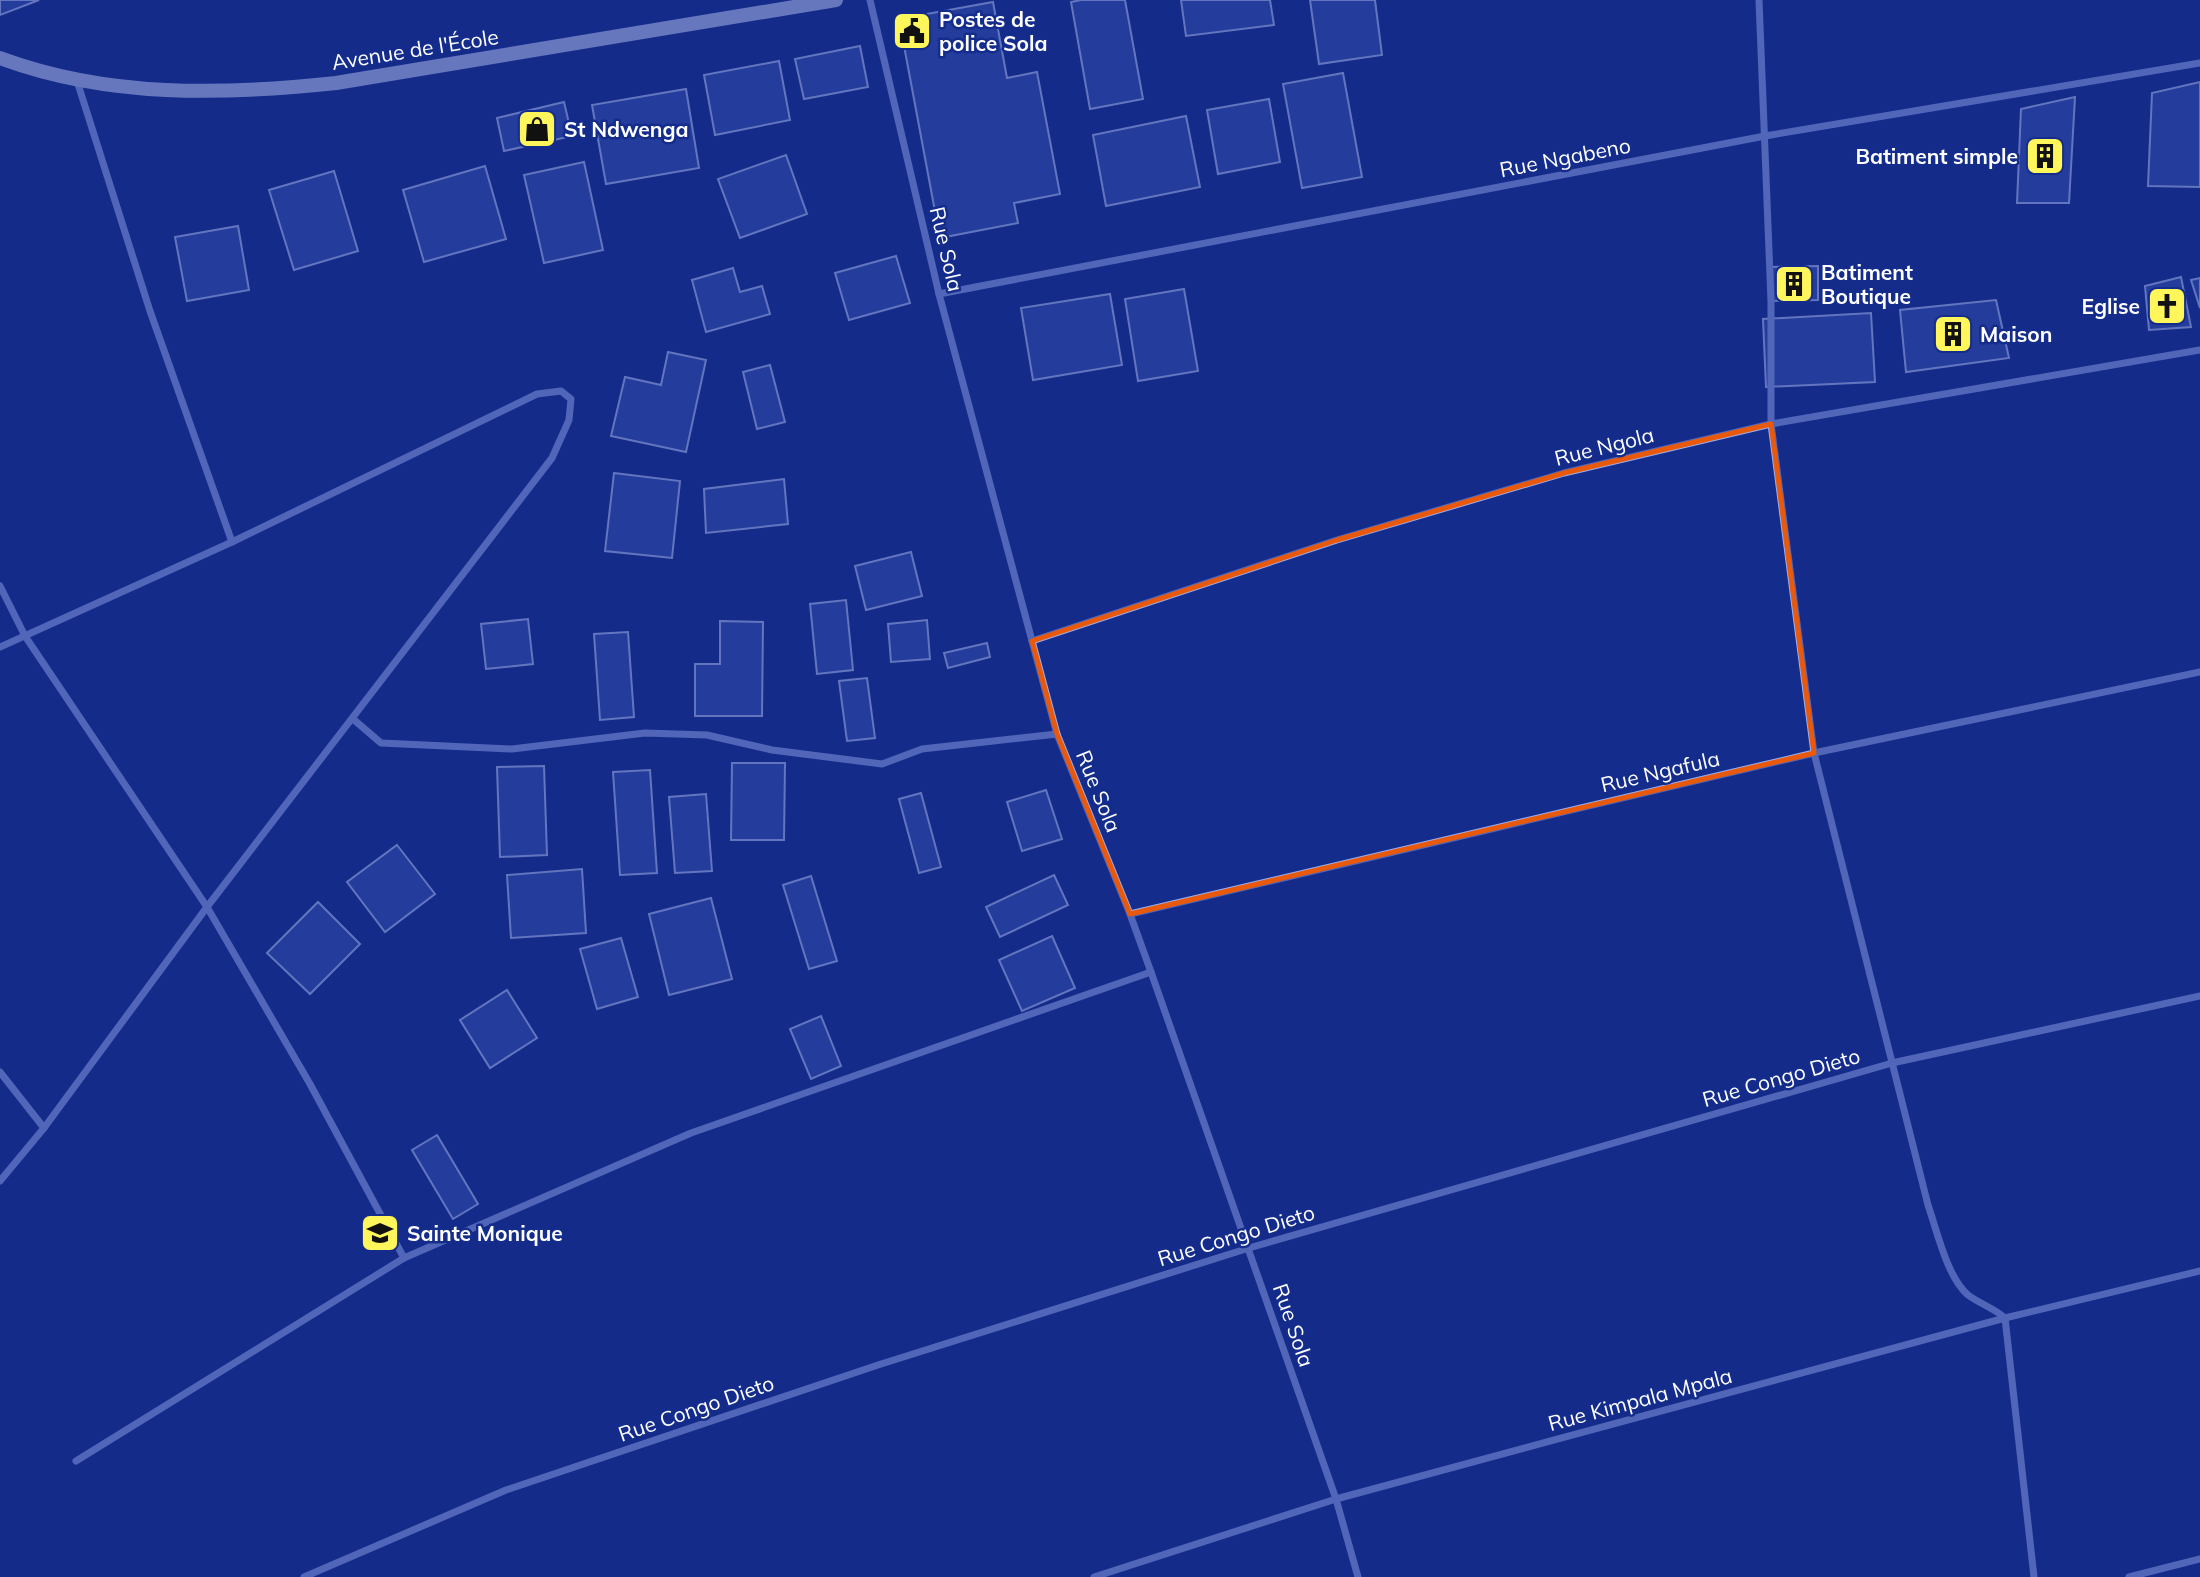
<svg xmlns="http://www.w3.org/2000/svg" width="2200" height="1577" font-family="Mulish,sans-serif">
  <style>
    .building { fill: #3852b2; stroke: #c2cffc; stroke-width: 2 }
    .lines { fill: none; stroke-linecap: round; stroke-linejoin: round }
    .street { stroke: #9caef0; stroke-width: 7 }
    .secondary { stroke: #cad3fb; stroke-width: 14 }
    .marked { fill: none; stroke: #e8590c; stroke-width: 5; stroke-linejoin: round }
    .labels { text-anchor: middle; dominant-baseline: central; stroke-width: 5; stroke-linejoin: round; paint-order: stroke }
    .poi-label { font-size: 21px; font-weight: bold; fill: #fff; stroke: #142c8b; text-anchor: start }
    .street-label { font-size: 21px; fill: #fff; stroke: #142c8b }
  </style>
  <rect width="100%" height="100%" fill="#142c8b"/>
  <!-- building -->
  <g class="building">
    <polygon points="0,0 39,0 0,15"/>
    <polygon points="1081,0 1125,0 1143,99 1090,109 1071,2"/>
    <polygon points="1181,0 1270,0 1274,25 1186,36"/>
    <polygon points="1310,0 1375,0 1382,55 1319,64"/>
    <polygon points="993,2 1007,78 1037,72 1060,194 1014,203 1018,223 940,238 899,19"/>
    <polygon points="860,46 868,87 804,99 795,59"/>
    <polygon points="779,61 790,120 715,135 704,75"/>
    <polygon points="1343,73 1362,177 1302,188 1283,84"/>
    <polygon points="2200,82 2200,187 2148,186 2152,93"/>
    <polygon points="686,89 699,168 606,184 592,105"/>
    <polygon points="2075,97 2069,203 2017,203 2021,109"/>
    <polygon points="1269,99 1280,162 1218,174 1207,110"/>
    <polygon points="564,102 572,136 504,151 497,118"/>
    <polygon points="1186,116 1200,187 1106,206 1093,135"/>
    <polygon points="786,155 807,214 740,238 718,179"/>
    <polygon points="584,162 603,250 544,263 524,175"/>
    <polygon points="485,166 506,239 424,262 403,190"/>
    <polygon points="334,171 358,251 294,270 269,190"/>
    <polygon points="238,226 249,290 187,301 175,237"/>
    <polygon points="896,256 910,303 849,320 835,273"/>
    <polygon points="1818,266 1818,300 1771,301 1771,267"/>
    <polygon points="733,268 740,292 762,286 770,314 706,332 692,280"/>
    <polygon points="2181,277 2191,327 2149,330 2145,286"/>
    <polygon points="2200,278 2200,308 2191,280"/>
    <polygon points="1184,289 1198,371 1138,381 1125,299"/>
    <polygon points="1110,294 1122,365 1033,380 1021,308"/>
    <polygon points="1996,300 2009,358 1906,372 1900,310"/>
    <polygon points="1871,313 1875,382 1766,387 1763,319"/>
    <polygon points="668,352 706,360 686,452 611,436 625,377 661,385"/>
    <polygon points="770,365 785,422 757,429 743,372"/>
    <polygon points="614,473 680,481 672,558 605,551"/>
    <polygon points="784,479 788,524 706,533 704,489"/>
    <polygon points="911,552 922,596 866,610 855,566"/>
    <polygon points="846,600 853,670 817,674 810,604"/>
    <polygon points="528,619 533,664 486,669 481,624"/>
    <polygon points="927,620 930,659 891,662 888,624"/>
    <polygon points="720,621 763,622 762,716 695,716 695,664 720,664"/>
    <polygon points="628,632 634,717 600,720 594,634"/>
    <polygon points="987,643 990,657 948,668 944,653"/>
    <polygon points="867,678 875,738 847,741 839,681"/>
    <polygon points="732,763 785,763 784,840 731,840"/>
    <polygon points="544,766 547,855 500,857 497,767"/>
    <polygon points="650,770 657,873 620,875 613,772"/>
    <polygon points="1046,790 1062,839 1022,851 1007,802"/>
    <polygon points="921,793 941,867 919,873 899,799"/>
    <polygon points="706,794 712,871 675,873 669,797"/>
    <polygon points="397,845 435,894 385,932 347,882"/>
    <polygon points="582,869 586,933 511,938 507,875"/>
    <polygon points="1054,875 1068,905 1000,937 986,907"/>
    <polygon points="811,876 837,961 809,969 783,885"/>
    <polygon points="711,898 732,979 669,995 649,914"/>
    <polygon points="318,902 360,944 310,994 267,953"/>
    <polygon points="1052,936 1075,988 1022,1011 999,960"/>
    <polygon points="621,938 638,997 597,1009 580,949"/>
    <polygon points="507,990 537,1038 490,1068 460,1020"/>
    <polygon points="821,1016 841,1066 811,1079 790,1029"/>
    <polygon points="437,1135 478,1204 453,1219 412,1150"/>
  </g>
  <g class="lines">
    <!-- street -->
    <g class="street">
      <polyline points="870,0 939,294 1057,734 1130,914 1151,972 1336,1499 1358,1577"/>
      <path d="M1759,0L1771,301V424L1814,753L1928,1205C1937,1231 1947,1277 1968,1295C1980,1304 1994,1308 2005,1318L2034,1577"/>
      <polyline points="77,81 150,311 232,542"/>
      <polyline points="939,294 1765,136 2200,63"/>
      <polyline points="0,586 25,636 207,907 310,1084 404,1258"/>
      <polyline points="1032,641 1337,540 1564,473 1771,424 2200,350"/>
      <polyline points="0,647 232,542 537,394 561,391 571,399 569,420 552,458 207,907 44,1128 0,1181"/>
      <polyline points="353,719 381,743 512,749 645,733 707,735 772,750 882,764 922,749 1057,734"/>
      <polyline points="1130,914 1814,753 2200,672"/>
      <polyline points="0,1072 44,1128"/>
      <polyline points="76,1461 404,1258 691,1133 1151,972"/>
      <polyline points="304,1577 506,1490 878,1365 1249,1248 1892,1063 2200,996"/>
      <polyline points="1094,1577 1336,1499 2005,1318 2200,1271"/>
      <polyline points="2129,1577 2200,1559"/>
    </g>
    <!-- secondary -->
    <path class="secondary" d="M0,58C108,98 223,95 336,83L836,0"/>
  </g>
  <!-- marked area -->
  <path d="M0 0H2200V1577H0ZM1771,424L1814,753L1130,914L1057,734L1032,641L1337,540L1564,473Z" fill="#142c8b" fill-opacity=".55" fill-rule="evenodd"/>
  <path class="marked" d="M1771,424L1814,753L1130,914L1057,734L1032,641L1337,540L1564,473Z"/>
  <!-- icons -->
  <defs>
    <g id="civic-square" transform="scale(2.0125)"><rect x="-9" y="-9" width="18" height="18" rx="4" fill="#fff65b" stroke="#142c8b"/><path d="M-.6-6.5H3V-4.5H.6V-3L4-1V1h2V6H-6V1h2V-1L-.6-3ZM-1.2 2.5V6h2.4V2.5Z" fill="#111"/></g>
    <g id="shop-square" transform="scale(2.0125)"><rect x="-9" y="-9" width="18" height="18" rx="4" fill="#fff65b" stroke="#142c8b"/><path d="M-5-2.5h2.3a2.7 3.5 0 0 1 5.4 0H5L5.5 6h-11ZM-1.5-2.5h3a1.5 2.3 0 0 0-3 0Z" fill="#111"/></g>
    <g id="building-square" transform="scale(2.0125)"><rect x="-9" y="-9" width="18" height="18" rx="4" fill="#fff65b" stroke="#142c8b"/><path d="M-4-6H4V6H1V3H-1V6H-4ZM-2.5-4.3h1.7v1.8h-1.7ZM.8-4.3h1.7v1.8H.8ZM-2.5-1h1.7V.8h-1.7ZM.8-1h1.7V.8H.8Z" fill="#111"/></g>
    <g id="church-square" transform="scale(2.0125)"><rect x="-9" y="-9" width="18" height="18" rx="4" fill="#fff65b" stroke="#142c8b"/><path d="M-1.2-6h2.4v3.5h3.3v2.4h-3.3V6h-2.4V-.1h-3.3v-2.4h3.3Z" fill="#111"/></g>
    <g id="school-square" transform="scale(2.0125)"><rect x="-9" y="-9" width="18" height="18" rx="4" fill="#fff65b" stroke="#142c8b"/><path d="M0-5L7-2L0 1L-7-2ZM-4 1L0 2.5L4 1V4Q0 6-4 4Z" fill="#111"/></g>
  </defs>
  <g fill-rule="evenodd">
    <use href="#civic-square" x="912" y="31"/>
    <use href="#shop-square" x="537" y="129"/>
    <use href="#building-square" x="2045" y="156"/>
    <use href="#building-square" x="1794" y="284"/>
    <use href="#church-square" x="2167" y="306"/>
    <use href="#building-square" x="1953" y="334"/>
    <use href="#school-square" x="380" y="1233"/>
  </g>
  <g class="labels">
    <!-- poi labels -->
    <g class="poi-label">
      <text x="939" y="19">Postes de<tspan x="939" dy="24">police Sola</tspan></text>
      <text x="564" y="129">St Ndwenga</text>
      <text x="2018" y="156" text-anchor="end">Batiment simple</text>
      <text x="1821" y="272">Batiment<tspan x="1821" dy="24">Boutique</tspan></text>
      <text x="2140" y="306" text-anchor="end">Eglise</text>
      <text x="1980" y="334">Maison</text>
      <text x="407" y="1233">Sainte Monique</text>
    </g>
    <!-- street labels -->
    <g class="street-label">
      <text transform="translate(415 49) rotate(-9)">Avenue de l'École</text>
      <text transform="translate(1565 157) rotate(-11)">Rue Ngabeno</text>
      <text transform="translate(947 249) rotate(77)">Rue Sola</text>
      <text transform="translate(1604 446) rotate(-14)">Rue Ngola</text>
      <text transform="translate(1660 771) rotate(-13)">Rue Ngafula</text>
      <text transform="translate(1099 791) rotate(68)">Rue Sola</text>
      <text transform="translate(1781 1077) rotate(-16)">Rue Congo Dieto</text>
      <text transform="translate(1236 1235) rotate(-17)">Rue Congo Dieto</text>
      <text transform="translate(1294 1325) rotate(71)">Rue Sola</text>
      <text transform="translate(1640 1399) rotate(-15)">Rue Kimpala Mpala</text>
      <text transform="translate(696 1408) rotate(-19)">Rue Congo Dieto</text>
    </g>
  </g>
</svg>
